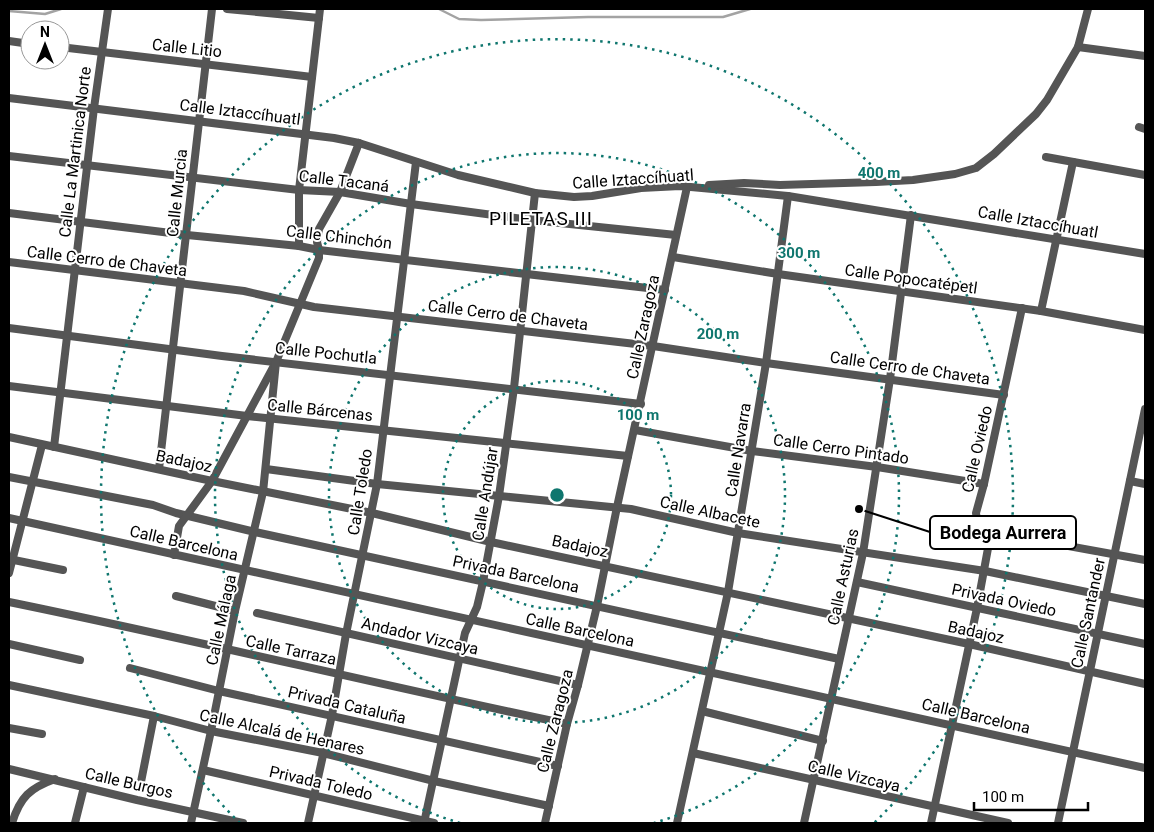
<svg xmlns="http://www.w3.org/2000/svg" width="1154" height="832" font-family="Roboto,sans-serif">
  <style>
    .lines { fill: none; stroke-linecap: round; stroke-linejoin: round }
    .stream { stroke: #a3a3a3; stroke-width: 2.5 }
    .street { stroke: #555; stroke-width: 8 }
    .ring { fill: none; stroke: #0f766e; stroke-width: 2.5; stroke-dasharray: 2.5 5 }
    .labels { text-anchor: middle; dominant-baseline: central; stroke-width: 4; stroke-linejoin: round; paint-order: stroke }
    .street-label { font-size: 16px; fill: #000; stroke: #fff }
    .quarter-label { font-size: 19px; letter-spacing: 1px; fill: #000; stroke: #fff }
    .centre { fill: #0f766e; stroke: #fff; stroke-width: 2.5 }
    .ring-label { font-size: 15px; text-anchor: middle; font-weight: bold; fill: #0f766e; stroke: #fff; stroke-width: 4; stroke-linejoin: round; paint-order: stroke }
    .leader { fill: none; stroke: #000; stroke-width: 2 }
    .callout-dot { fill: #000; stroke: #fff; stroke-width: 2 }
    .callout { fill: #fff; stroke: #000; stroke-width: 2 }
    .callout-label { font-size: 18px; text-anchor: middle; font-weight: bold; fill: #000 }
  </style>
  <rect width="100%" height="100%" fill="#fff"/>
  <g class="lines">
    <!-- stream -->
    <g class="stream">
      <polyline points="439,9 459,19 481,20 588,17 723,17 750,9"/>
      <polyline points="9,11 45,14 61,9"/>
    </g>
    <!-- street -->
    <g class="street">
      <polyline points="227,9 319,18"/>
      <polyline points="9,41 30,44"/>
      <polyline points="60,47 312,77"/>
      <polyline points="1078,47 1145,56"/>
      <polyline points="9,98 334,138 359,143 458,175 535,193 574,197 592,196 641,188 680,186 788,196 1145,254"/>
      <polyline points="1139,127 1145,129"/>
      <polyline points="9,156 299,190 340,192 411,204 531,220 676,235"/>
      <polyline points="1046,157 1145,175"/>
      <polyline points="709,185 744,183 780,185 876,182 913,180 955,174 976,168 994,154 1036,114 1047,100 1078,47 1088,9"/>
      <polyline points="9,213 187,235 299,246 319,250 665,290"/>
      <polyline points="299,246 299,190 320,9"/>
      <polyline points="673,257 778,274 1041,311 1145,330"/>
      <polyline points="9,262 244,291 314,307 653,346 766,363 1004,395"/>
      <polyline points="1022,308 984,484 976,513 978,527 991,532 1145,560"/>
      <polyline points="1041,311 1073,162"/>
      <polyline points="9,328 222,356 641,404"/>
      <polyline points="9,386 247,416 628,456"/>
      <polyline points="635,430 752,451 877,467 984,484"/>
      <polyline points="9,437 212,481 372,513 491,542 969,644 1145,684"/>
      <polyline points="54,447 94,108 108,9"/>
      <polyline points="159,469 212,9"/>
      <polyline points="266,469 377,484 631,509 738,533 985,571 1145,604"/>
      <polyline points="9,477 153,505 176,513 255,532 839,659"/>
      <polyline points="1130,481 1145,484"/>
      <polyline points="9,518 1145,768"/>
      <polyline points="174,555 179,526 212,481 276,362 319,258 319,250 317,242 319,229 340,192 359,143"/>
      <polyline points="9,559 63,570"/>
      <polyline points="9,573 42,445"/>
      <polyline points="857,582 1145,644"/>
      <polyline points="176,596 235,611"/>
      <path d="M9,602C195,640 380,685 567,724"/>
      <polyline points="257,613 578,685"/>
      <polyline points="9,644 80,660"/>
      <polyline points="130,668 219,691 558,766"/>
      <polyline points="9,685 154,716 211,731 323,753 434,781 549,806"/>
      <polyline points="702,711 823,741"/>
      <polyline points="9,728 42,734"/>
      <polyline points="693,753 1008,823"/>
      <polyline points="9,769 137,800 243,823"/>
      <polyline points="203,770 434,823"/>
      <polyline points="140,787 154,716"/>
      <path d="M12,823C20,797 30,788 55,779"/>
      <polyline points="75,823 84,787"/>
      <polyline points="191,823 211,731 235,611 263,492 276,362"/>
      <polyline points="308,823 332,715 346,634 377,484 416,162"/>
      <polyline points="424,823 465,633 477,607 483,582 499,496 514,388 535,193"/>
      <polyline points="545,823 567,724 578,685 597,606 617,507 687,187"/>
      <polyline points="677,823 728,592 766,363 788,196"/>
      <polyline points="804,823 863,553 890,379 911,215"/>
      <polyline points="931,823 977,608 991,532"/>
      <polyline points="1058,823 1145,409"/>
    </g>
  </g>
  <!-- distance rings -->
  <g class="ring">
    <circle cx="557" cy="495" r="114"/>
    <circle cx="557" cy="495" r="228"/>
    <path d="M460 823A342 342 0 1 1 654 823"/>
    <path d="M240 823A456 456 0 1 1 874 823"/>
  </g>
  <g class="labels">
    <!-- street labels -->
    <g class="street-label">
      <text transform="translate(187 48) rotate(6)">Calle Litio</text>
      <text transform="translate(240 112) rotate(7)">Calle Iztaccíhuatl</text>
      <text transform="translate(75 152) rotate(-83)">Calle La Martinica Norte</text>
      <text transform="translate(633 179) rotate(-4)">Calle Iztaccíhuatl</text>
      <text transform="translate(344 181) rotate(7)">Calle Tacaná</text>
      <text transform="translate(177 193) rotate(-84)">Calle Murcia</text>
      <text transform="translate(1038 222) rotate(10)">Calle Iztaccíhuatl</text>
      <text transform="translate(339 237) rotate(7)">Calle Chinchón</text>
      <text transform="translate(107 261) rotate(7)">Calle Cerro de Chaveta</text>
      <text transform="translate(911 279) rotate(8)">Calle Popocatépetl</text>
      <text transform="translate(508 315) rotate(7)">Calle Cerro de Chaveta</text>
      <text transform="translate(643 327) rotate(-78)">Calle Zaragoza</text>
      <text transform="translate(326 353) rotate(6)">Calle Pochutla</text>
      <text transform="translate(910 368) rotate(8)">Calle Cerro de Chaveta</text>
      <text transform="translate(320 410) rotate(6)">Calle Bárcenas</text>
      <text transform="translate(841 449) rotate(8)">Calle Cerro Pintado</text>
      <text transform="translate(977 449) rotate(-77)">Calle Oviedo</text>
      <text transform="translate(738 450) rotate(-81)">Calle Navarra</text>
      <text transform="translate(184 461) rotate(12)">Badajoz</text>
      <text transform="translate(360 492) rotate(-81)">Calle Toledo</text>
      <text transform="translate(485 494) rotate(-81)">Calle Andújar</text>
      <text transform="translate(710 512) rotate(12)">Calle Albacete</text>
      <text transform="translate(184 543) rotate(13)">Calle Barcelona</text>
      <text transform="translate(580 546) rotate(12)">Badajoz</text>
      <text transform="translate(516 574) rotate(12)">Privada Barcelona</text>
      <text transform="translate(843 577) rotate(-78)">Calle Asturias</text>
      <text transform="translate(1004 600) rotate(12)">Privada Oviedo</text>
      <text transform="translate(1088 613) rotate(-78)">Calle Santander</text>
      <text transform="translate(221 620) rotate(-78)">Calle Málaga</text>
      <text transform="translate(580 630) rotate(12)">Calle Barcelona</text>
      <text transform="translate(976 632) rotate(12)">Badajoz</text>
      <text transform="translate(420 636) rotate(13)">Andador Vizcaya</text>
      <text transform="translate(291 650) rotate(12)">Calle Tarraza</text>
      <text transform="translate(347 705) rotate(13)">Privada Cataluña</text>
      <text transform="translate(976 716) rotate(13)">Calle Barcelona</text>
      <text transform="translate(555 721) rotate(-76)">Calle Zaragoza</text>
      <text transform="translate(282 732) rotate(12)">Calle Alcalá de Henares</text>
      <text transform="translate(854 776) rotate(13)">Calle Vizcaya</text>
      <text transform="translate(129 783) rotate(13)">Calle Burgos</text>
      <text transform="translate(321 783) rotate(13)">Privada Toledo</text>
    </g>
    <!-- quarter labels -->
    <g class="quarter-label">
      <text x="541" y="218">PILETAS III</text>
    </g>
  </g>
  <circle cx="557" cy="495" r="8" class="centre"/>
  <g class="ring-label">
    <text x="879" y="178">400 m</text>
    <text x="799" y="258">300 m</text>
    <text x="718" y="339">200 m</text>
    <text x="638" y="420">100 m</text>
  </g>
  <!-- callouts -->
  <path class="leader" d="M859 509L930 532"/>
  <circle class="callout-dot" cx="859" cy="509" r="5"/>
  <rect class="callout" x="930" y="516" width="146" height="33" rx="5"/>
  <g class="callout-label">
    <text x="1003" y="539">Bodega Aurrera</text>
  </g>
  <!-- border -->
  <rect width="1154" height="832" fill="none" stroke="#000000" stroke-width="20"/>
  <!-- north arrow -->
  <g transform="translate(45 45)"><circle r="24" fill="#ffffff" stroke="#999999"/>
  <path d="M0-4L9 19L0 12L-9 19Z" fill="#000000"/>
  <text y="-8" font-size="14" font-weight="bold" text-anchor="middle" fill="#000000">N</text>
  </g>
  <!-- scale -->
  <path d="M974 802v8h114v-8" fill="none" stroke="#000000" stroke-width="2.5"/>
  <text x="982" y="802" font-size="15" fill="#000000" stroke="#ffffff" stroke-width="4" paint-order="stroke">100 m</text>
</svg>
